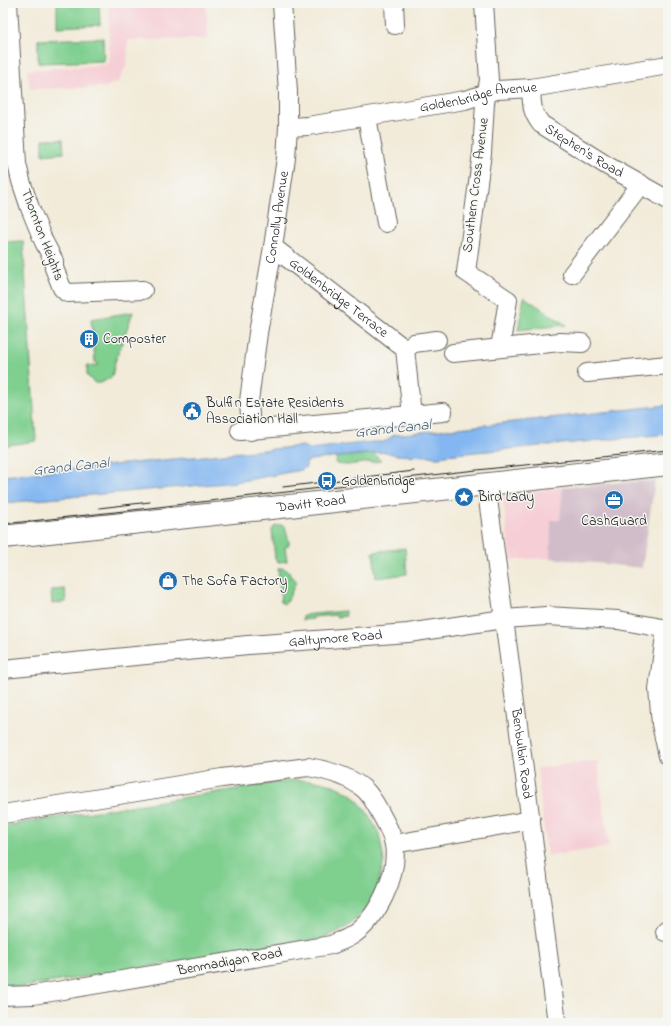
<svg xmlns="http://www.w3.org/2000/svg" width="671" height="1026" font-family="'Indie Flower',sans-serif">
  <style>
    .built { fill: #f6cfd6 }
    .industrial { fill: #d1bdc9 }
    .green { fill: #7fcf8f; stroke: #4e7656 }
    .water { fill: #84b7f1; stroke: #506a86 }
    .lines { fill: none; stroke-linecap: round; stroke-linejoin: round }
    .minor-casing { stroke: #67645e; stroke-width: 20 }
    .major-casing { stroke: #67645e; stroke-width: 24 }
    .minor { stroke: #fff; stroke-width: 18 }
    .major { stroke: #fff; stroke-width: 22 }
    .tram { stroke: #1c1c1c; stroke-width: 1 }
    .labels { text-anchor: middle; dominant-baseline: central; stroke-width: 3; stroke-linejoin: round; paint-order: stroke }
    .street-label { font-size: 14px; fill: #1c1c1c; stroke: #f6f6f2 }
    .poi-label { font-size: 14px; fill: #1c1c1c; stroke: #f6f6f2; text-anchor: start }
    .water-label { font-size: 15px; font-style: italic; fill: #465a71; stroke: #f6f6f2 }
  </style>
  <rect width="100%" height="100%" fill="#f6f6f2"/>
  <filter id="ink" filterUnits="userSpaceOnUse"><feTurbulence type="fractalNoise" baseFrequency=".025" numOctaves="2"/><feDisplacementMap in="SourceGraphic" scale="8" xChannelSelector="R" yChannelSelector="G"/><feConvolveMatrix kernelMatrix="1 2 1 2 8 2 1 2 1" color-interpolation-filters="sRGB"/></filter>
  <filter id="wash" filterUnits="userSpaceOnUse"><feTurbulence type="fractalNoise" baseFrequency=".012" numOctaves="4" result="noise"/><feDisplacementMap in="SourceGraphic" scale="16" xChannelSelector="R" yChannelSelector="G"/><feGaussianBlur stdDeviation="0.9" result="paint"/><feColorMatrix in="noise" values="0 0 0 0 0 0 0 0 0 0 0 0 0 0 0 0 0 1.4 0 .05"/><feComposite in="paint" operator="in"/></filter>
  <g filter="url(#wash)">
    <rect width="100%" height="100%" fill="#f2ebd9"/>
    <!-- built -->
    <g class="built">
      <polygon points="109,3 206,3 208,39 128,40 127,64 119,81 106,87 30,89 27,70 103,65 109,62"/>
      <polygon points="563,487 560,520 551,520 550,558 510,560 503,496"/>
      <polygon points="597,761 609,847 547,856 537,768"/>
    </g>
    <!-- industrial -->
    <polygon class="industrial" points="655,480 642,568 550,558 551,520 560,520 563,487"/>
    <!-- green -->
    <g class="green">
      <polygon points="57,3 99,3 100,25 57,27"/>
      <polygon points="103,38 104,61 38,63 38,40"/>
      <polygon points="43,139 63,139 64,153 43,155"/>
      <polygon points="23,241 36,441 3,446 3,242"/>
      <polygon points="524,297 566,325 518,330"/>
      <polygon points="133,312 115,362 112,377 101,383 95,383 87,376 87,366 98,365 98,363 95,362 91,319"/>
      <polygon points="372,452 381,461 347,465 336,464 337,455"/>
      <polygon points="282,525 285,527 289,541 289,545 285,547 287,561 279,562 277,561 275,558 272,530 275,526"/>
      <polygon points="405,548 407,574 376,578 373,552"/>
      <polygon points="282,568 289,571 290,576 295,579 296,582 287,602 283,604 281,602 278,569"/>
      <polygon points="65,589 66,602 52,604 51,590"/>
      <polygon points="345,611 346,616 337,617 336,615 313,617 313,619 303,620 303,615"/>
      <polygon points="294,780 316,781 333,785 353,795 367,812 379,833 384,861 378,886 367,909 347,927 322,939 22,987 3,987 3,826"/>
    </g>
    <!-- water -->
    <polygon class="water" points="668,405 668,434 445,455 440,458 436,458 431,456 396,455 386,452 311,460 306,463 306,467 301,470 236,482 3,503 3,476 303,446 309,449 373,442 384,442 394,435"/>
  </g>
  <g filter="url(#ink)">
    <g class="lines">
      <!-- minor casing -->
      <g class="minor-casing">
        <g id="minor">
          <polyline points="8,3 17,164 21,181 30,208 44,242 54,261 54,268 62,288 67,293 143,290"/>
          <polyline points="394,3 395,25"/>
          <polyline points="484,3 489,80 485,103 482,153 466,272 508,300 500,348"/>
          <path id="s1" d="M531,88C532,104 531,111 541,124L606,165L668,200"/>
          <polyline points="367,117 386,223"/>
          <path id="s2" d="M288,127L308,126L465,100L497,90L531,88L668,65"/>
          <path id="s3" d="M273,247L405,349L412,415"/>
          <polyline points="572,274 641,184"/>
          <polyline points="405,349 414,343 437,340"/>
          <polyline points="453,353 560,342 582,343"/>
          <polyline points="587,373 668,365"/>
          <polyline points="240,431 443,412"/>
          <path id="s4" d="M251,431L249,401L258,333L273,247L286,158L288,127V92L282,3"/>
          <path id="s5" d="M486,484C510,664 534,843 557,1023"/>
          <polyline points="666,628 658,689 661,724 668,756"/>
          <path id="s6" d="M3,669L248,645L408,633L504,619L546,616L618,620L668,629"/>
          <path d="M3,814L222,778L308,767C326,770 349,776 364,789C372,796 377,807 382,816C387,825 392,835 394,844C399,875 377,920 351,936C345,940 337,942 331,945L33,995L3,996"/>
          <polyline points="394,844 531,820"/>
          <polyline points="665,932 668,929"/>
        </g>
      </g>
      <!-- major casing -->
      <g class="major-casing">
        <g id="major">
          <path id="s7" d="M3,537C225,514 446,488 668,464"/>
        </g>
      </g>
      <!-- minor -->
      <use href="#minor" class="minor"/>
      <!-- major -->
      <use href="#major" class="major"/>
      <!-- tram -->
      <g class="tram">
        <polyline points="283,487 414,471"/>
        <polyline points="99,508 150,502"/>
        <polyline points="3,524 115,512 458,472 668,450"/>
      </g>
    </g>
  </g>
  <!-- icons -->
  <defs>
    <g id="building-disc" transform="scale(1)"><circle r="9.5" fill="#1f6fb2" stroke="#f6f6f2"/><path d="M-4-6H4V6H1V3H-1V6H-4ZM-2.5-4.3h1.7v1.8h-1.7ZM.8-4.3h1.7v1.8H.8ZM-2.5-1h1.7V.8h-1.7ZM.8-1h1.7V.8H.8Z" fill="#fff"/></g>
    <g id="civic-disc" transform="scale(1)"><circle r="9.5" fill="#1f6fb2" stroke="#f6f6f2"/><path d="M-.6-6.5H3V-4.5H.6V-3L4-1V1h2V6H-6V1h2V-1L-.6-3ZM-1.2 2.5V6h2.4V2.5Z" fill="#fff"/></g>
    <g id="bus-disc" transform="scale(1)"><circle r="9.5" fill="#1f6fb2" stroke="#f6f6f2"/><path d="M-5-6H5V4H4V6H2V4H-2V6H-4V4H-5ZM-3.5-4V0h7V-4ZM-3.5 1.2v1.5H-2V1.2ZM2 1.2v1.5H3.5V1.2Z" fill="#fff"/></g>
    <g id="sight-disc" transform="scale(1)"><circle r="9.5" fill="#1f6fb2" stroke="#f6f6f2"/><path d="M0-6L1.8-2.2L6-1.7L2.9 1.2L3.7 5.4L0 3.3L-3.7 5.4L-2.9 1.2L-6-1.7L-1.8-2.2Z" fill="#fff"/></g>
    <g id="office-disc" transform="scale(1)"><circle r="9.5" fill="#1f6fb2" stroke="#f6f6f2"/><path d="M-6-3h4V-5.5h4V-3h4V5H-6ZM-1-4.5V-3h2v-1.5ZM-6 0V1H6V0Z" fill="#fff"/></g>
    <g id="shop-disc" transform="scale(1)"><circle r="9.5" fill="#1f6fb2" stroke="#f6f6f2"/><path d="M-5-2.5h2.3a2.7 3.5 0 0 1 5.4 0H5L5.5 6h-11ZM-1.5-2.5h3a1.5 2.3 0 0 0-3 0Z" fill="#fff"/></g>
  </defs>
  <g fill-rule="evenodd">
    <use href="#building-disc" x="89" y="339"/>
    <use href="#civic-disc" x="192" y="411"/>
    <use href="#bus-disc" x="327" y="481"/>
    <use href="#sight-disc" x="464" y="497"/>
    <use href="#office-disc" x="614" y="500"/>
    <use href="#shop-disc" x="168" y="581"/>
  </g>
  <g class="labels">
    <!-- street labels -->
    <g class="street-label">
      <text stroke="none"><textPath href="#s2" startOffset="193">Goldenbridge Avenue</textPath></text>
      <text stroke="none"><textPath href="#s1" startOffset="89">Stephen's Road</textPath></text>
      <text transform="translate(476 185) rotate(-83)">Southern Cross Avenue</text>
      <text stroke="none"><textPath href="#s4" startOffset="216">Connolly Avenue</textPath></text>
      <text transform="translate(42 235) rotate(69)">Thornton Heights</text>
      <text stroke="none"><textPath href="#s3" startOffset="83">Goldenbridge Terrace</textPath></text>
      <text stroke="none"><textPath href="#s7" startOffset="310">Davitt Road</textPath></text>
      <text stroke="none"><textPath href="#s6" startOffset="334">Galtymore Road</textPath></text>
      <text stroke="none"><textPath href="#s5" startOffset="272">Benbulbin Road</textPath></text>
      <text transform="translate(230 962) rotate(-10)">Benmadigan Road</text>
    </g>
    <!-- poi labels -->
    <g class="poi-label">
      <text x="103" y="339">Composter</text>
      <text x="206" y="403">Bulfin Estate Residents<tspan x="206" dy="16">Association Hall</tspan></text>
      <text x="341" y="481">Goldenbridge</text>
      <text x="478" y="497">Bird Lady</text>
      <text x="614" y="521" text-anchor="middle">CashGuard</text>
      <text x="182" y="581">The Sofa Factory</text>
    </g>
    <!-- water labels -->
    <g class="water-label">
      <text transform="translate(393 429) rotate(-6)">Grand Canal</text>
      <text transform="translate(71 467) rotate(-6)">Grand Canal</text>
    </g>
  </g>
  <!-- margin -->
  <rect width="671" height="1026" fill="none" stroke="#f6f6f2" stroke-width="16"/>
</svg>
